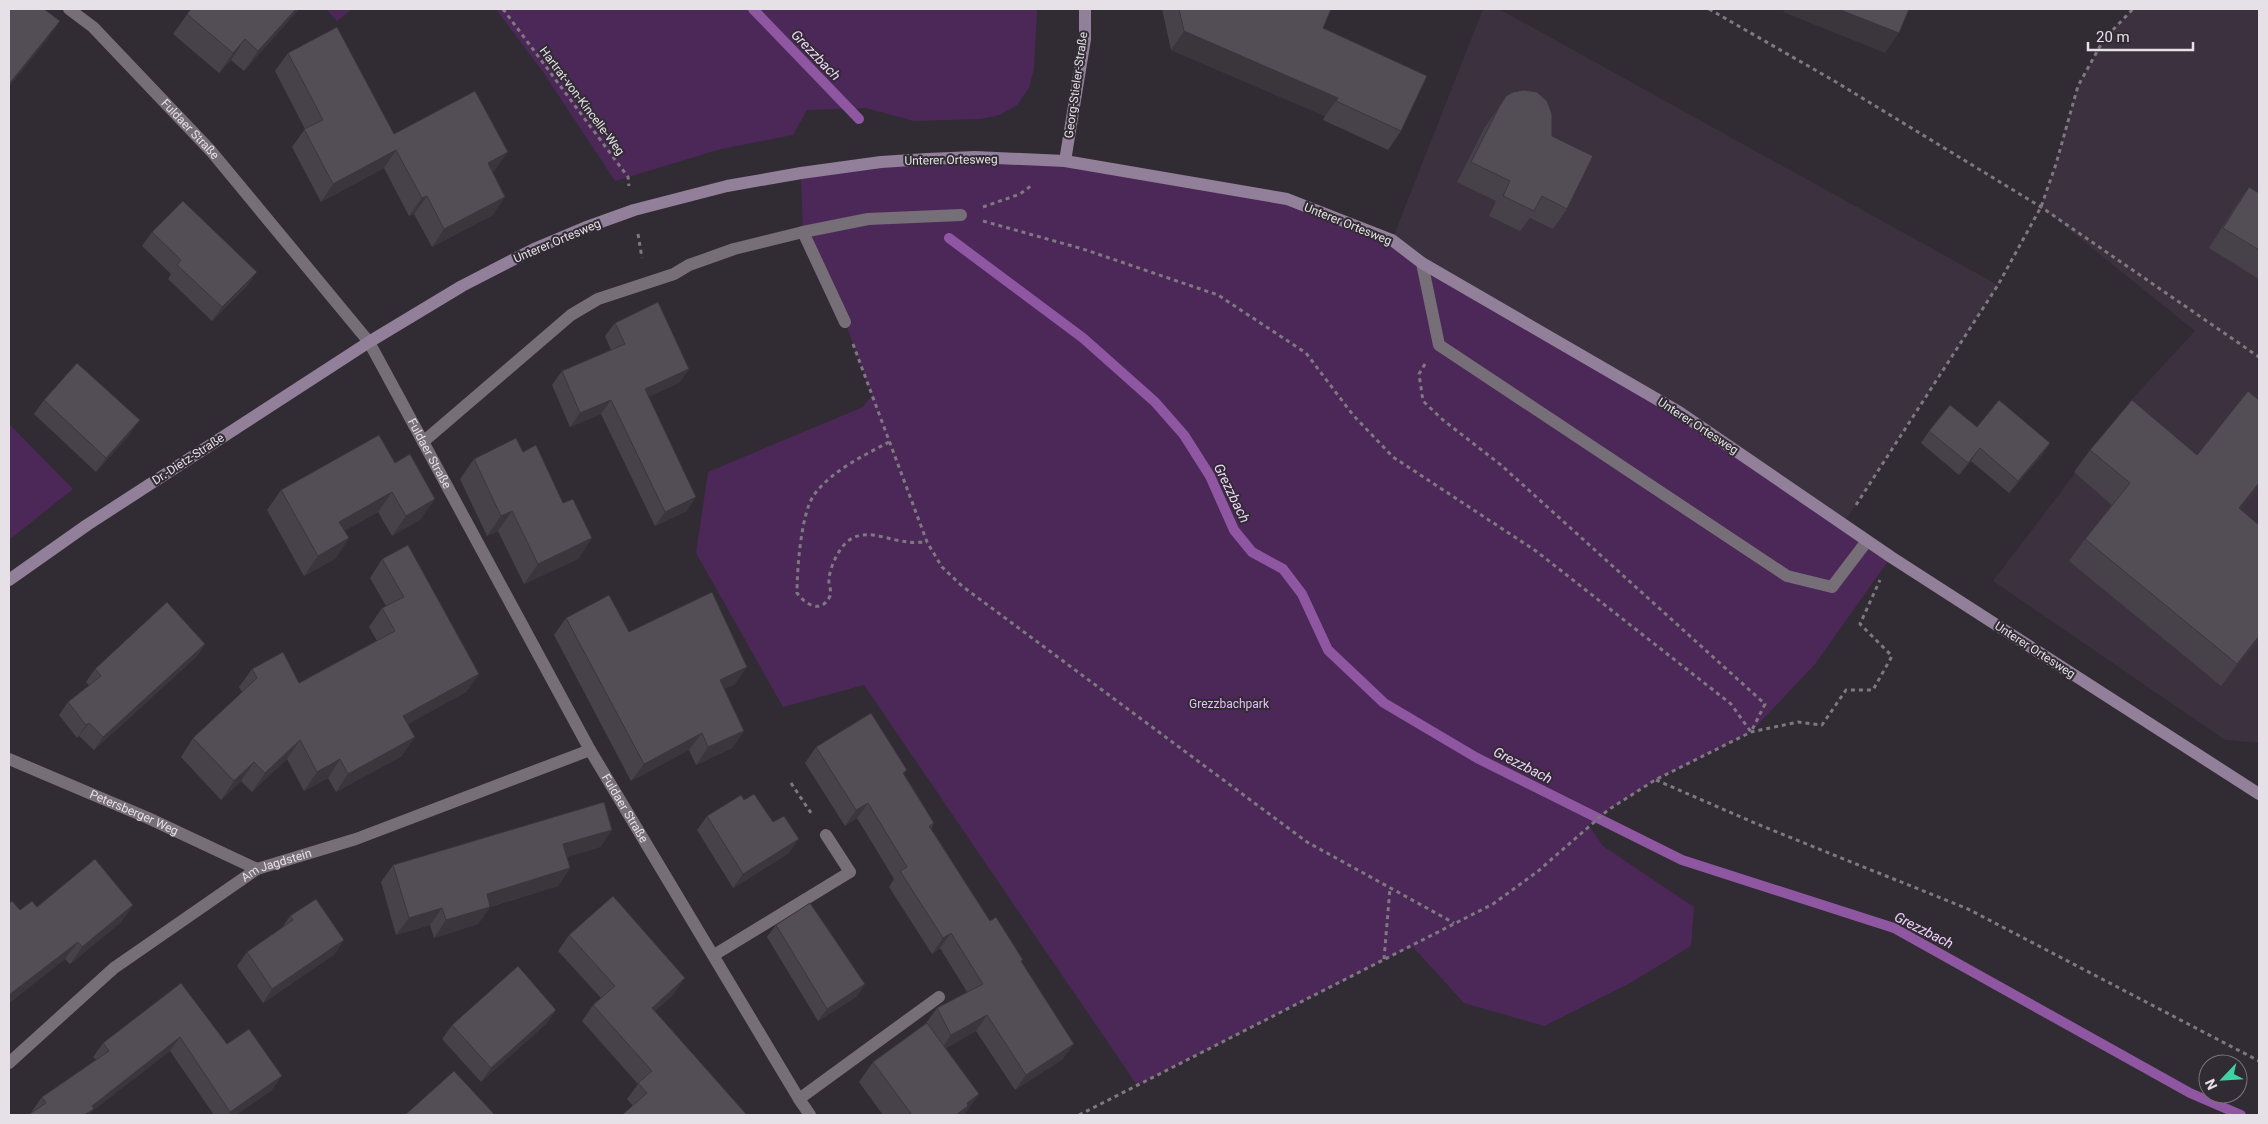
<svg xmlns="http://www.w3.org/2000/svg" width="2268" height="1124" font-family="Roboto,sans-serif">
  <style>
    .built { fill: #3b313f }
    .green { fill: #4c2859 }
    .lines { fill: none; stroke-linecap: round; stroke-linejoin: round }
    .stream { stroke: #8f57a2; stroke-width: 10 }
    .path { stroke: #7e787f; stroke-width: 3; stroke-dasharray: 4 4; stroke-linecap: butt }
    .lane { stroke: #766f78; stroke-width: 12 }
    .street { stroke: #766f78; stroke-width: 12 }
    .secondary { stroke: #927f99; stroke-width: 12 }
    .wall { fill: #47424a }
    .shaded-wall { fill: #3a363c }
    .building { fill: #534d56; stroke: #3a363c }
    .labels { text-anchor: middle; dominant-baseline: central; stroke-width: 4; stroke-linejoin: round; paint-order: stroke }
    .street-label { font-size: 12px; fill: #e5e1e6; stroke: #312b33 }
    .park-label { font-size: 12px; fill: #e8bcf8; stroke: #312b33 }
    .water-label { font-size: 14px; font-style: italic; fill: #f0d3fc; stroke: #312b33 }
  </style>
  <rect width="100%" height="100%" fill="#312b33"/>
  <!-- built -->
  <g class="built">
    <polygon points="1483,9 1499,9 1998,285 1843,524 1392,240"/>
    <polygon points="2133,9 2259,9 2259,743 2225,740 1993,581 2130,401 2195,331 2041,207 2056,164 2078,86 2104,39"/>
  </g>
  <!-- green -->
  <g class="green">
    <polygon points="326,9 352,9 337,21"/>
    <polygon points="496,9 1037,9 1034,68 1029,88 1017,105 1000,115 980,119 914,121 866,108 807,110 793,135 721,149 615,181 545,75"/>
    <polygon points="1065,161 1287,199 1392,240 1679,412 1891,557 1815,664 1751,732 1655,780 1608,810 1589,826 1603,846 1694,907 1691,946 1632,982 1544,1026 1464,1003 1412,946 1137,1085 864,685 783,707 696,553 708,472 863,407 872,395 845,322 803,232 801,176 881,162"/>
    <polygon points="9,424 73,489 9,540"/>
  </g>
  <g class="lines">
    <!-- stream -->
    <g class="stream">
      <polyline points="753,9 859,119"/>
      <polyline points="949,238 1083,338 1155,402 1184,435 1210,476 1234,530 1252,552 1283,569 1302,594 1328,650 1384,703 1477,758 1682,860 1894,928 2190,1093 2241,1115"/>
    </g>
    <!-- path -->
    <g class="path">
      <polyline points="503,9 628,177 629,186"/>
      <polyline points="1709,9 1836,82 2041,207 2259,357"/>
      <polyline points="983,207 1020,194 1032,185"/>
      <polyline points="983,221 1083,249 1218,295 1306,353 1353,415 1393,457 1536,551 1731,704 1751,732"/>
      <polyline points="638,234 642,258"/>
      <polyline points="853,344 927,542 942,567 962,586 1307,842 1454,923"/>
      <polyline points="1425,364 1419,374 1423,401 1443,420 1501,465 1765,704 1751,732"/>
      <path d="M889,442C863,456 831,471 814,495C801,513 797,570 797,593C805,604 821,615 830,596C832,590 828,584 829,578C831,564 841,542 855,537C870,530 892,541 908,542C914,543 921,542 927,542"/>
      <polyline points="1856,505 1998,285 2041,207 2056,164 2078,86 2104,39 2133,9"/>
      <polyline points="1656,780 1757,824 1968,909 2259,1061"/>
      <polyline points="791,783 813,816"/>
      <polyline points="1384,959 1390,888"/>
      <polyline points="1079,1115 1493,904 1537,872 1608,810 1655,780 1751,732 1798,722 1822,725 1846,690 1873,690 1892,656 1860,624 1880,580"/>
    </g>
    <!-- lane -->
    <g class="lane">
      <polyline points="803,232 868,219 961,215"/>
      <polyline points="1422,263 1439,345 1787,576 1832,587 1867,541"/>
      <polyline points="423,442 571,315 598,299 674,274 689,265 734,249 803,232 845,322"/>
      <polyline points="714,955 850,872 826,835"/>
      <polyline points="799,1099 939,997"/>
    </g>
    <!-- street -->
    <g class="street">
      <path id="s1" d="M69,9L93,27L211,151L369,342L590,750L799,1099L810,1115"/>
      <path id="s2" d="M9,759L148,818L257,869"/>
      <path id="s3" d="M9,1063L114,968L257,869L356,839L590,750"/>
    </g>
    <!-- secondary -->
    <g class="secondary">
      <polyline points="1065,161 1085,39 1085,9"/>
      <polyline points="9,580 87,525 369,342 462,286 534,249 584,228 634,210 727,186 801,173 881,162 927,159 975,157 1065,161 1287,199 1392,240 1422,263 1679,412 1891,557 2259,794"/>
    </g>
  </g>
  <!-- wall -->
  <g class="wall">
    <polygon points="191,9 299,9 244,71 231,60 219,73 173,34"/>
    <polygon points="1162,9 1331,9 1323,28 1401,131 1388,150 1323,120 1325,116 1171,50"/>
    <polygon points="288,53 394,134 495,170 492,172 493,215 432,247 414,214 409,216 384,168 321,202 292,147 305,129 275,71"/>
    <polygon points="1499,107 1552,136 1567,209 1553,229 1530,218 1520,231 1489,216 1496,201 1457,182 1485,127"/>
    <polygon points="2249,187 2259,193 2259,279 2209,248 2235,207"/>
    <polygon points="152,232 257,272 247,286 212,321 168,279 171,274 142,246"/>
    <polygon points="615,323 689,369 679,383 648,397 687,511 655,526 601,414 570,427 552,385 562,371 611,350 605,336"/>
    <polygon points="44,400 130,434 96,472 34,414"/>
    <polygon points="2259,400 2259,486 2240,510 2259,525 2259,640 2221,686 2069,561 2085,539 2112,505 2074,472 2090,450 2197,455"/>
    <polygon points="1977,427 2050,443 2042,455 2009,493 1971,461 1959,475 1921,443 1929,431"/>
    <polygon points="379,435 421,519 392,536 378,512 344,531 349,538 335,559 304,576 267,510 281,490"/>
    <polygon points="523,452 592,538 578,559 524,584 498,531 487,536 460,479 474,459"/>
    <polygon points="382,559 479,674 466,692 408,724 402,756 336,792 328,778 304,791 287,759 252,792 241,781 221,800 181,757 193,738 242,692 239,687 252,669 299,683 377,641 369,627 382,608 386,606 370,578"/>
    <polygon points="566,618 629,632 735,684 724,689 744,731 732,748 696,765 689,750 631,781 554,635"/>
    <polygon points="205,644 196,657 94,750 79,736 77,738 59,715 68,702 89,685 86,682 95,669"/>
    <polygon points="816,747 904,774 934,823 931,828 990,921 1021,962 1063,1059 1015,1090 976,1031 946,1048 965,1114 964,1115 883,1115 859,1082 873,1062 926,1023 937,1008 967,992 940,948 932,954 889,887 894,879 857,818 845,826 805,763"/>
    <polygon points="744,800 773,822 789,853 733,888 697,830 707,816"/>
    <polygon points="612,830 600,847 567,857 570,868 558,886 490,907 478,924 434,938 430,925 396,935 381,882 393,865"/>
    <polygon points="9,903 20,910 37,907 133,905 121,922 70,964 65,959 9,1003"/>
    <polygon points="290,916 335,954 263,1003 237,966 247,952 281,929"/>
    <polygon points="776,925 865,984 856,997 818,1021 767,937"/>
    <polygon points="569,935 674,994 655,1011 747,1115 633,1106 627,1099 638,1084 582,1021 593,1005 601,998 558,951"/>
    <polygon points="181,983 227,1044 272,1090 236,1115 214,1115 170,1051 91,1112 89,1115 28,1115 33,1112 32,1111 42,1097 96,1060 93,1057 103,1043"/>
    <polygon points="556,1010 546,1024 481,1082 442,1039 452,1025"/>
  </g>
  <!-- shaded-wall -->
  <g class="shaded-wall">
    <polygon points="296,9 299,9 244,71 258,51"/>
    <polygon points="1786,9 1838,9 1899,33 1885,53 1783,12"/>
    <polygon points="60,21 46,41 9,87 9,84"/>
    <polygon points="1184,31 1338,98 1325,116 1171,50"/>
    <polygon points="245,39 231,60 219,73 233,53"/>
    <polygon points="396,150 384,168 321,202 333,184"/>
    <polygon points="508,152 495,170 475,181 488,163"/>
    <polygon points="427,196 414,214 409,216 422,198"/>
    <polygon points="505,197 493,215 432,247 444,229"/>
    <polygon points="257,272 247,286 212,321 222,307"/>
    <polygon points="689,369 679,383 635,403 645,389"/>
    <polygon points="611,400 601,414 570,427 580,413"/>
    <polygon points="140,420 130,434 96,472 106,458"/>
    <polygon points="2050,443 2042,455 2009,493 2018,481"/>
    <polygon points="1980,448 1971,461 1959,475 1968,463"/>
    <polygon points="2259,483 2259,486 2223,531 2239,508"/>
    <polygon points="392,492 378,512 325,542 339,522"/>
    <polygon points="696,497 687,511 655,526 665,512"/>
    <polygon points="435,499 421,519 392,536 406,516"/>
    <polygon points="512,511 498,531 487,536 501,516"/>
    <polygon points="349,538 335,559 304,576 318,556"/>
    <polygon points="592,538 578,559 524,584 538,564"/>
    <polygon points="2259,636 2259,640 2221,686 2237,664"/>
    <polygon points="205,644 196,657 94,750 103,737"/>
    <polygon points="747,667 735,684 707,697 720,680"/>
    <polygon points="479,674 466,692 390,734 403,716"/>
    <polygon points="89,723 79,736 77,738 86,725"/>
    <polygon points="744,731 732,748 696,765 708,747"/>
    <polygon points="702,733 689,750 631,781 644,764"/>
    <polygon points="415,737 402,756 336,792 348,774"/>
    <polygon points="300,740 287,759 252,792 265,773"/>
    <polygon points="340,759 328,778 304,791 317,772"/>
    <polygon points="254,762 241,781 221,800 234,781"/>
    <polygon points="868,803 857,818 845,826 856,810"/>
    <polygon points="612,830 600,847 551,862 563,844"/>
    <polygon points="799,839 789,853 733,888 743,874"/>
    <polygon points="570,868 558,886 475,911 487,894"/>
    <polygon points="133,905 121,922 70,964 82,947"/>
    <polygon points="490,907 478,924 434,938 446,920"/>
    <polygon points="442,908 430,925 396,935 409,918"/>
    <polygon points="951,933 940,948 932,954 943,938"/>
    <polygon points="344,940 335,954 263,1003 272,989"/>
    <polygon points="78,942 65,959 9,1003 9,995"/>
    <polygon points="685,978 674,994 640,1024 652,1008"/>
    <polygon points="865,984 856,997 818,1021 827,1009"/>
    <polygon points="556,1010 546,1024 481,1082 491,1068"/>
    <polygon points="987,1015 976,1031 940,1051 951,1035"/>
    <polygon points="180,1037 170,1051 91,1112 89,1115 84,1115 92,1106"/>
    <polygon points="1074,1044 1063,1059 1015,1090 1026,1075"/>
    <polygon points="282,1076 272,1090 236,1115 228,1115 230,1112"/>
    <polygon points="979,1094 965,1114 964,1115 956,1115 967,1103"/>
  </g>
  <!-- building -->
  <g class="building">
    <polygon points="9,9 44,9 60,21 9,84"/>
    <polygon points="191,9 296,9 258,51 245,39 233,53 187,14"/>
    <polygon points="1179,9 1331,9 1323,28 1427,76 1401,131 1336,101 1338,98 1184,31"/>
    <polygon points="1838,9 1909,9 1899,33"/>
    <polygon points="337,27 394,134 475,91 508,152 488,163 505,197 444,229 427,196 422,198 396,150 333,184 304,129 323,120 288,53"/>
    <polygon points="1524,90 1537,92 1547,101 1552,114 1552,136 1593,156 1567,209 1542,196 1534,211 1503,196 1510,181 1471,162 1499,107 1506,96 1513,92"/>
    <polygon points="2249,187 2259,193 2259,250 2223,228"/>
    <polygon points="183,201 257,272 222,307 177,265 181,260 152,232"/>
    <polygon points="658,302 689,369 645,389 696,497 665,512 611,400 580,413 562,371 625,344 615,323"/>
    <polygon points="77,363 140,420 106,458 44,400"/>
    <polygon points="2248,391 2259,400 2259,483 2239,508 2259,525 2259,636 2237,664 2085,539 2130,483 2090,450 2132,400 2197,455"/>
    <polygon points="1999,400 2050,443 2018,481 1980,448 1968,463 1929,431 1950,405 1977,427"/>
    <polygon points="379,435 395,463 410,454 435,499 406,516 392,492 339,522 349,538 318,556 281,490"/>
    <polygon points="516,438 523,452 536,445 563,503 573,499 592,538 538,564 512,511 501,516 474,459"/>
    <polygon points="408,545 479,674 403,716 415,737 348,774 340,759 317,772 300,740 265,773 254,762 234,781 193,738 257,678 252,669 283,652 299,683 395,631 382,608 404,597 382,559"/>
    <polygon points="712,592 747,667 720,680 744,731 708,747 702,733 644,764 566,618 609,595 629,632"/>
    <polygon points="167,602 205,644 103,737 89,723 86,725 68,702 101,676 95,669"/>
    <polygon points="871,713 907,770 903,773 934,823 929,826 990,921 996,917 1023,960 1021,961 1074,1044 1026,1075 987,1015 951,1035 937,1008 983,984 951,933 943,938 900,871 907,867 868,803 856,810 816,747"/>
    <polygon points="754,794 773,822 784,816 799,839 743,874 707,816 741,795 744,800"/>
    <polygon points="604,802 612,830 563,844 570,868 487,894 490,907 446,920 442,908 409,918 393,865"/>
    <polygon points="95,859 133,905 82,947 78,942 9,995 9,903 12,901 20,910 32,901 37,907"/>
    <polygon points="613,896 685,978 652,1008 747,1115 622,1115 647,1093 638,1083 652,1071 593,1005 615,986 569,935"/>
    <polygon points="316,899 344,940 272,989 247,952 293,920 290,916"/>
    <polygon points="810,903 865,984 827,1009 776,925"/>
    <polygon points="518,966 556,1010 491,1068 452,1025"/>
    <polygon points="181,983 227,1044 249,1029 282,1076 230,1112 180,1037 92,1106 94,1109 84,1115 28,1115 46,1103 42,1097 109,1051 103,1043"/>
    <polygon points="927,1023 979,1094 967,1103 968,1106 956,1115 912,1115 873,1062"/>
    <polygon points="454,1071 495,1115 405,1115"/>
  </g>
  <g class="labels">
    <!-- street labels -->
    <g class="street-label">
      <text transform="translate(1076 85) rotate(-82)">Georg-Stieler-Straße</text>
      <text transform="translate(582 101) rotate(53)">Hartrat-von-Kincelle-Weg</text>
      <text stroke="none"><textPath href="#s1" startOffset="171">Fuldaer Straße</textPath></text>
      <text transform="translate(951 160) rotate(-1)">Unterer Ortesweg</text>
      <text transform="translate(1348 224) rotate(22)">Unterer Ortesweg</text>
      <text transform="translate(557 241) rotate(-23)">Unterer Ortesweg</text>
      <text transform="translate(1698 426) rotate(33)">Unterer Ortesweg</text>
      <text stroke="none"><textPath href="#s1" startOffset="576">Fuldaer Straße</textPath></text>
      <text transform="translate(188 459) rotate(-33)">Dr.-Dietz-Straße</text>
      <text transform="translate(2035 650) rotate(33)">Unterer Ortesweg</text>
      <text stroke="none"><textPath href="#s1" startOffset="981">Fuldaer Straße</textPath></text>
      <text stroke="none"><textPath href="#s2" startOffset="136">Petersberger Weg</textPath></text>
      <text stroke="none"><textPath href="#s3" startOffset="335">Am Jagdstein</textPath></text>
    </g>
    <!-- park labels -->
    <g class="park-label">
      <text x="1229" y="704">Grezzbachpark</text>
    </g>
    <!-- water labels -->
    <g class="water-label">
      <text transform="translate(816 55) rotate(46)">Grezzbach</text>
      <text transform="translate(1232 493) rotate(64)">Grezzbach</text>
      <text transform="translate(1523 765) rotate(27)">Grezzbach</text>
      <text transform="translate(1924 930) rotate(27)">Grezzbach</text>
    </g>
  </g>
  <!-- border -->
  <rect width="2268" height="1124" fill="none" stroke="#e5e1e6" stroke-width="20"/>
  <!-- north arrow -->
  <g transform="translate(2223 1079) rotate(245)"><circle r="24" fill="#312b33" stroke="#79747b"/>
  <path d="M0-4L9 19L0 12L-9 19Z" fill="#3dd4a3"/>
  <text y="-8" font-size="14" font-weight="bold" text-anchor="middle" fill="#e5e1e6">N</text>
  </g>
  <!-- scale -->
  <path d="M2088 42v8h105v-8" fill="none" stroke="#e5e1e6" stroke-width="2.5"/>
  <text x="2096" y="42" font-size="15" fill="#e5e1e6" stroke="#312b33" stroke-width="4" paint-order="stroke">20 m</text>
</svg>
